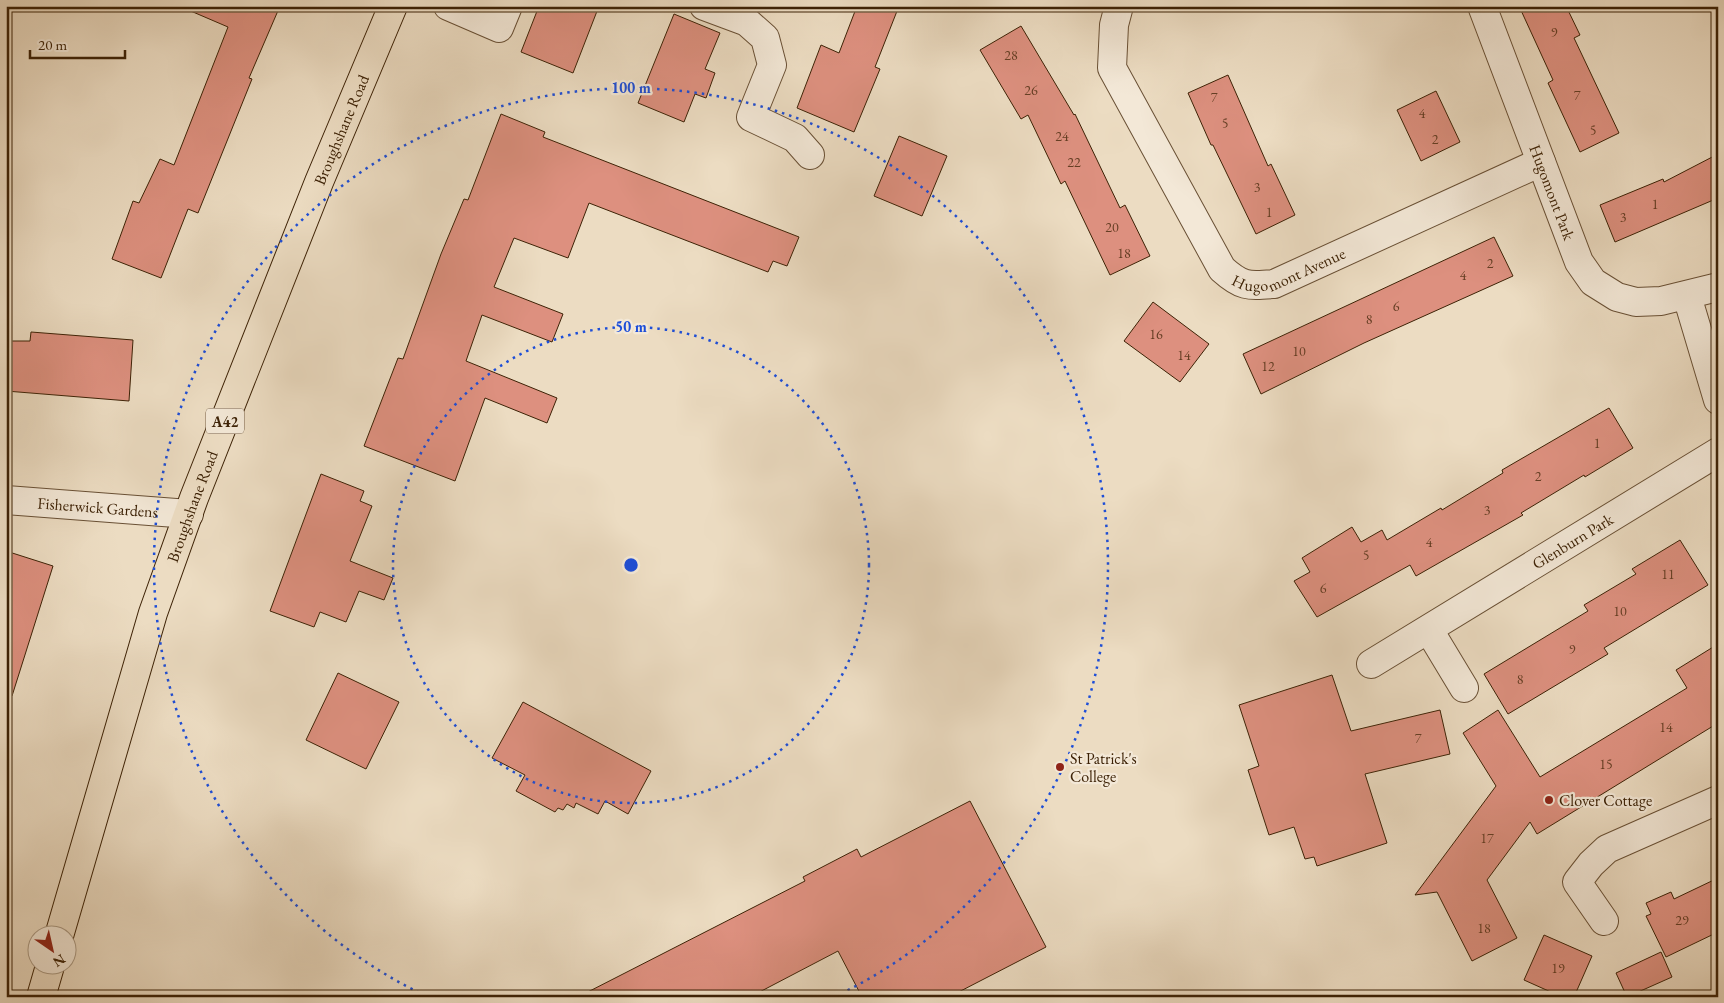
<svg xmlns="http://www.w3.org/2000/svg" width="1724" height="1003" font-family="'EB Garamond',serif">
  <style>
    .building { fill: #dd907f; stroke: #3d2206 }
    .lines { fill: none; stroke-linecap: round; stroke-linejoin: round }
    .minor-casing { stroke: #695035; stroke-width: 30 }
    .major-casing { stroke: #3d2206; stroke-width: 30 }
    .minor { stroke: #f3e8d7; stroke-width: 28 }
    .major { stroke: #ecdcc2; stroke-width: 28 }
    .ring { fill: none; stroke: #1d4ed8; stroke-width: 2.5; stroke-dasharray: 2.5 5 }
    .poi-dot { fill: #8f2418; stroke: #f3e8d7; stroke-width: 2 }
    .labels { text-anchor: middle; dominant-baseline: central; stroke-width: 4.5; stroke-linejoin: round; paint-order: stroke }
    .number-label { font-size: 14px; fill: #653e24 }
    .shield { fill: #f3e8d7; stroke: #745d45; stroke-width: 1 }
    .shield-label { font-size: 15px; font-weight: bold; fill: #3d2206 }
    .street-label { font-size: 16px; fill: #3d2206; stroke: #f3e8d7 }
    .poi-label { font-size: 16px; fill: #3d2206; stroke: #f3e8d7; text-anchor: start }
    .centre { fill: #1d4ed8; stroke: #f3e8d7; stroke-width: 2.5 }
    .ring-label { font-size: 15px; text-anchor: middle; font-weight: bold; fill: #1d4ed8; stroke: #f3e8d7; stroke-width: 4.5; stroke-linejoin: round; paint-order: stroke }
  </style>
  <rect width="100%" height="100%" fill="#ecdcc2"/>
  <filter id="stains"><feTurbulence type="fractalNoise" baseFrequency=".004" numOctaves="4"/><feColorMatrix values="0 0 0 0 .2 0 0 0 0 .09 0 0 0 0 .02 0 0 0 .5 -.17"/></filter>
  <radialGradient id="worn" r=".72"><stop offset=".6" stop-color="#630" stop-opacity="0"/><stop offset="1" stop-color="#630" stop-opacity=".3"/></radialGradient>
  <!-- building -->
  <g class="building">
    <polygon points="179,6 280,6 249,78 252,79 198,213 188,209 161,278 112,259 133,201 139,203 160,159 174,165 228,27"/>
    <polygon points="539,6 599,6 573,73 521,52"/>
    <polygon points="857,6 899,6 875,67 880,69 854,132 797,108 821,45 839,53"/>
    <polygon points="1519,6 1566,6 1580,35 1574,38 1619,133 1580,152 1548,83 1553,80"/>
    <polygon points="674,14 720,33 705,69 715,73 706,98 695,94 684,122 638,103"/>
    <polygon points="1021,26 1074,115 1075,114 1120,208 1125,205 1150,256 1110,275 1065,181 1061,184 1028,115 1021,119 980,50"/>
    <polygon points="1228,75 1268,166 1271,164 1295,215 1256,234 1213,145 1211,145 1188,93"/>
    <polygon points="1436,91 1460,142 1421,161 1397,110"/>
    <polygon points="501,114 545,132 543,137 799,237 787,266 773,261 768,272 589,203 568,258 514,238 494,287 563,314 552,342 482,315 466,361 557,398 547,423 485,398 455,481 364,446 398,358 403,359 441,254 464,199 468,200"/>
    <polygon points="899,136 947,156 922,216 874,196"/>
    <polygon points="1718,154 1718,198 1615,242 1600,205 1663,179 1664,182"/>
    <polygon points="1494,237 1513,276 1364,343 1261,394 1243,354"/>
    <polygon points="1153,302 1209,344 1180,382 1124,341"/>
    <polygon points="31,332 133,340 129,401 6,391 6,341 30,341"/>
    <polygon points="1609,408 1633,448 1585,477 1584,475 1521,513 1523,515 1416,576 1410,565 1317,617 1294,581 1310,572 1302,558 1352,527 1361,542 1382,530 1387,540 1441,508 1442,510 1503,473 1502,470"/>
    <polygon points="321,474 364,491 360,501 372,506 350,561 393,578 384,600 359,591 346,622 320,612 314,627 270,611"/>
    <polygon points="1680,540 1708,585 1604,648 1608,654 1508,714 1484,674 1588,611 1584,605 1636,574 1632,569"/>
    <polygon points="6,551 53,566 12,696 6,695"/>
    <polygon points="1718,644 1718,723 1537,834 1530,822 1487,880 1517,938 1472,961 1437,892 1415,895 1496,786 1463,733 1498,710 1540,777 1687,688 1676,670"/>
    <polygon points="338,673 399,702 366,769 306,740"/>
    <polygon points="1332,675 1351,731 1440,710 1450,754 1365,774 1387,843 1317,866 1314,857 1305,859 1294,827 1269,835 1248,770 1259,766 1239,705"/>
    <polygon points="523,702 651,771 628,814 605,801 598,814 576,803 574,808 567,804 563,810 558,808 555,812 516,791 525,775 492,758"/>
    <polygon points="970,801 1046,947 949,997 862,997 838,951 750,997 578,997 805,881 803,877 857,849 861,857"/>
    <polygon points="1718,878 1718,932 1666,957 1646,916 1651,914 1646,903 1671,892 1674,899"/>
    <polygon points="1544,935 1592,956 1574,997 1562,997 1524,980"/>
    <polygon points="1661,952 1672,977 1627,997 1616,973"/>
  </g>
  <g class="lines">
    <!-- minor casing -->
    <g class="minor-casing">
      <g id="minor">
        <polyline points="448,6 499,28 508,6"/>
        <polyline points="704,6 747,22 765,38 772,65 751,117 795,138 810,155"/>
        <path id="s1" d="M1119,6L1114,25L1112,68L1222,269C1242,287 1248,286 1274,284L1541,162"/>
        <path id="s2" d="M1482,6L1579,262L1593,282L1617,297L1636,302L1661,301L1718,287"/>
        <polyline points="1687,296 1718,400"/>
        <path id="s3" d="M6,500L189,514"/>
        <polyline points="1429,630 1464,688"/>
        <path id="s4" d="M1371,664L1718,452"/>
        <polyline points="1604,921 1577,882 1591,864 1607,849 1718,800"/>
      </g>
    </g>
    <!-- major casing -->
    <g class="major-casing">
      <g id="major">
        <path id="s5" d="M59,936L153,613L194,498L319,182L393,6"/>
        <polyline points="41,997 50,966"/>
      </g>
    </g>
    <!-- minor -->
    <use href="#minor" class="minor"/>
    <!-- major -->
    <use href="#major" class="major"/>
  </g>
  <!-- distance rings -->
  <g class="ring">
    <circle cx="631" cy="565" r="238"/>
    <path d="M426 996A477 477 0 1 1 836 996"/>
  </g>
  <!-- markers -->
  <g class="poi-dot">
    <circle cx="1060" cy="767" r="5"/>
    <circle cx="1549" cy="800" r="5"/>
  </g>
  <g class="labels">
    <!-- number labels -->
    <g class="number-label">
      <text x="1554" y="32">9</text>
      <text x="1011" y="55">28</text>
      <text x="1031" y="90">26</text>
      <text x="1577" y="95">7</text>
      <text x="1214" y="97">7</text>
      <text x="1422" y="113">4</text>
      <text x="1225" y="123">5</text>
      <text x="1593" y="130">5</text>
      <text x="1062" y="136">24</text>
      <text x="1435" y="139">2</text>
      <text x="1074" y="162">22</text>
      <text x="1257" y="187">3</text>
      <text x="1655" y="204">1</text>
      <text x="1269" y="212">1</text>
      <text x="1623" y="217">3</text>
      <text x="1112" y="227">20</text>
      <text x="1124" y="253">18</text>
      <text x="1490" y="263">2</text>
      <text x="1463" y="275">4</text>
      <text x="1396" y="306">6</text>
      <text x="1369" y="319">8</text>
      <text x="1156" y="334">16</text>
      <text x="1299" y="351">10</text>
      <text x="1184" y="355">14</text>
      <text x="1268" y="366">12</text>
      <text x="1597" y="443">1</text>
      <text x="1538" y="476">2</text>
      <text x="1487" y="510">3</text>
      <text x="1429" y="542">4</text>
      <text x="1366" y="555">5</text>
      <text x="1668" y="574">11</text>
      <text x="1323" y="588">6</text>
      <text x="1620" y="611">10</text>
      <text x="1572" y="649">9</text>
      <text x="1520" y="679">8</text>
      <text x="1666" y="727">14</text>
      <text x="1418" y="738">7</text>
      <text x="1606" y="764">15</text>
      <text x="1487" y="838">17</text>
      <text x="1682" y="920">29</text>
      <text x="1484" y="928">18</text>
      <text x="1558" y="968">19</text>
    </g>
    <!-- shield labels -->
    <rect class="shield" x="206" y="408.5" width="38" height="25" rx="4"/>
    <g class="shield-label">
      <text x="225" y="421">A42</text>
    </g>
    <!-- street labels -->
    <g class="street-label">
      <text stroke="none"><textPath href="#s5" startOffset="855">Broughshane Road</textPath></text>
      <text stroke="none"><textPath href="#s2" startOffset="199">Hugomont Park</textPath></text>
      <text stroke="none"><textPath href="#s1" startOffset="366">Hugomont Avenue</textPath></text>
      <text stroke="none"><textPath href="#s3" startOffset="92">Fisherwick Gardens</textPath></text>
      <text stroke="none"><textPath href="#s5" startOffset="450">Broughshane Road</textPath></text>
      <text stroke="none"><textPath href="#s4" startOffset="236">Glenburn Park</textPath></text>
    </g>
    <!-- poi labels -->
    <g class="poi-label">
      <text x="1070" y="758">St Patrick's<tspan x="1070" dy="18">College</tspan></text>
      <text x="1559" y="800">Clover Cottage</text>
    </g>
  </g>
  <circle cx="631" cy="565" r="8" class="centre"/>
  <g class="ring-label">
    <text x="631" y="93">100 m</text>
    <text x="631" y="332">50 m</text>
  </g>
  <!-- margin -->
  <rect width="1724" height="1003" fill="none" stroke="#ecdcc2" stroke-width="25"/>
  <rect x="8" y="8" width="1709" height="988" fill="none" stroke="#3d2206" stroke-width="2.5"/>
  <rect x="12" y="12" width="1699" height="978" fill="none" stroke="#3d2206"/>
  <!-- north arrow -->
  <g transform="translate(52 950) rotate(146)"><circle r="24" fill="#f3e8d7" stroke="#aa9983"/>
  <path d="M0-4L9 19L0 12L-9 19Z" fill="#8f2418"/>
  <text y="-8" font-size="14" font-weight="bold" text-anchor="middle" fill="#3d2206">N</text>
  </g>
  <!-- scale -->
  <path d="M30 50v8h95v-8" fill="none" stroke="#3d2206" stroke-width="2.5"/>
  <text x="38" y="50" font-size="15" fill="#3d2206" stroke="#f3e8d7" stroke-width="4" paint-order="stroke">20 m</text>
  <rect width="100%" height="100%" filter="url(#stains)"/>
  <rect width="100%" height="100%" fill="url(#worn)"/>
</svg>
